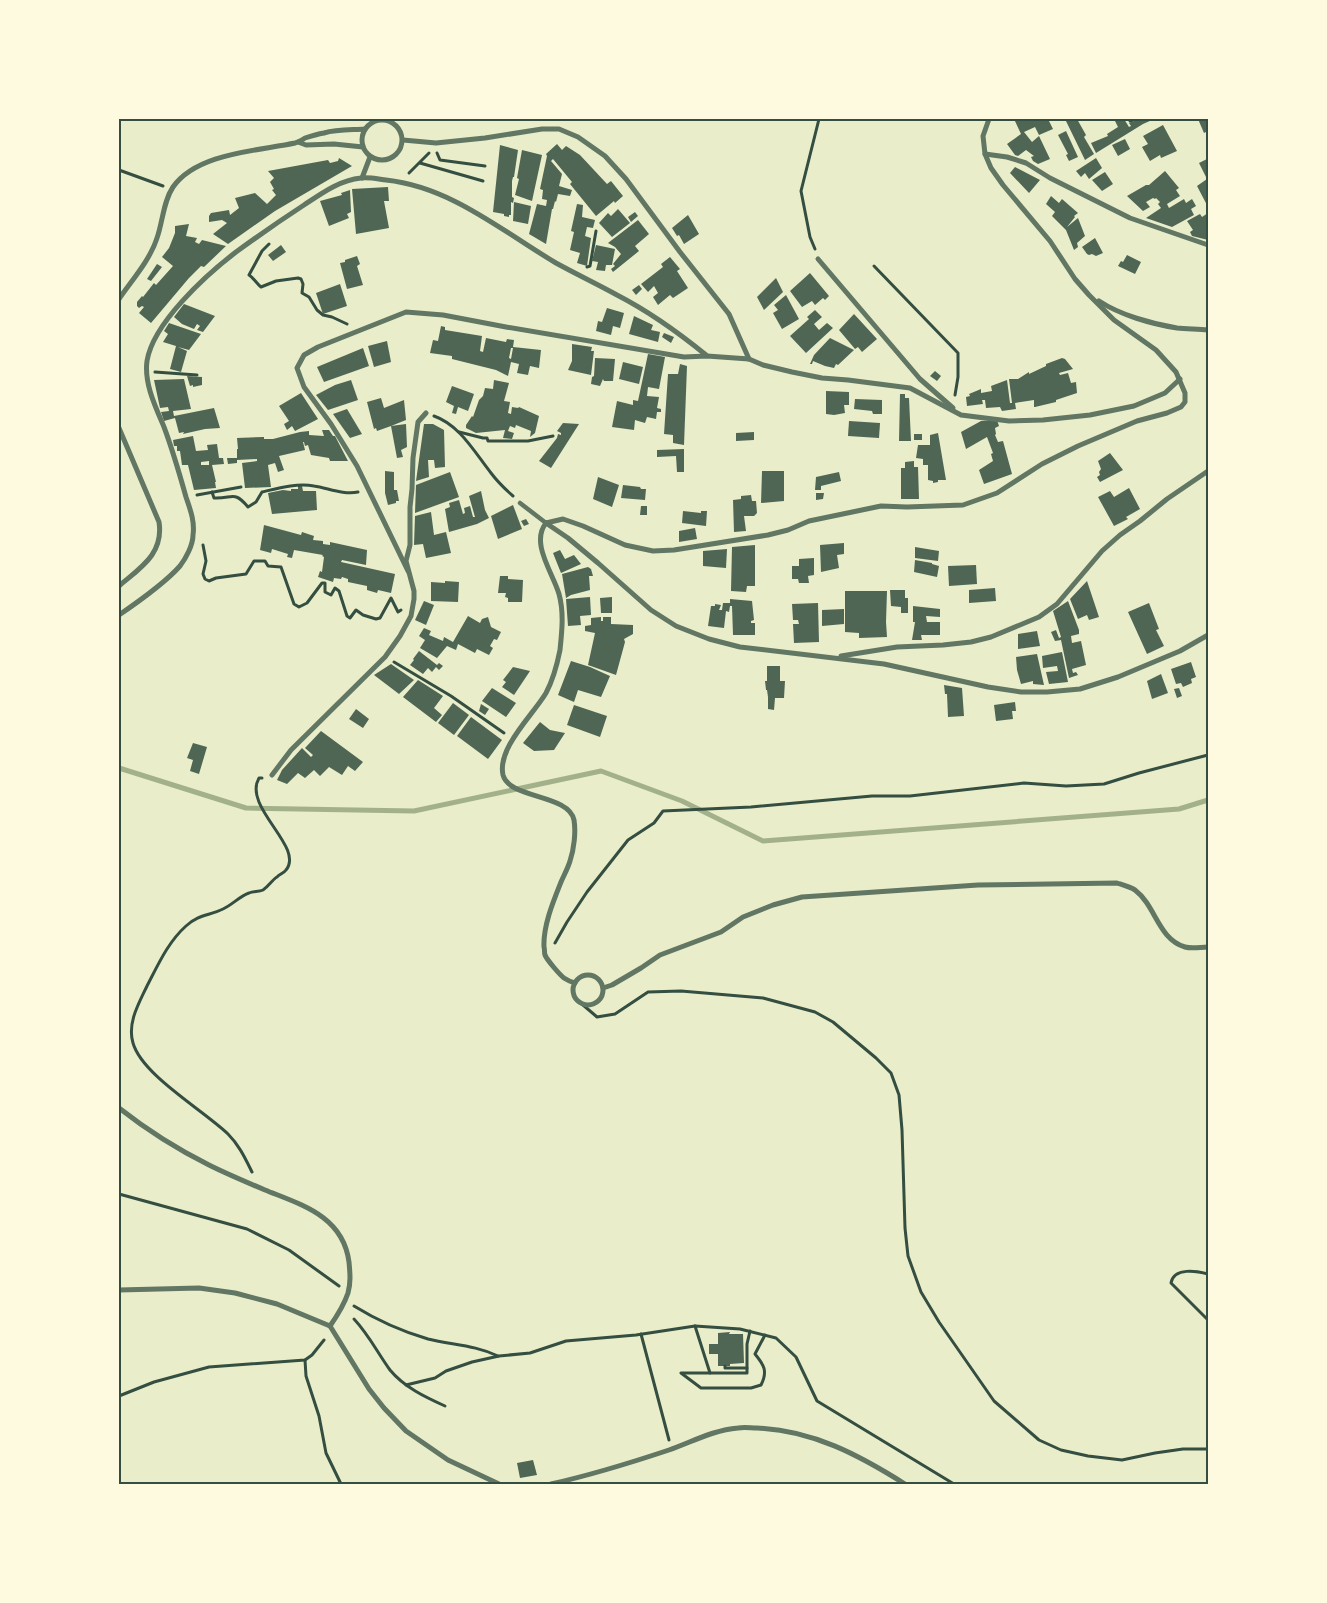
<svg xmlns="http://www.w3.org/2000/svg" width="1327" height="1603" font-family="'DM Sans',sans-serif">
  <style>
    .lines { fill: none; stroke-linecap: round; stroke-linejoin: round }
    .stream { stroke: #a3b18a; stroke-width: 5 }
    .building { fill: #4f6655; fill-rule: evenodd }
    .path { stroke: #344e41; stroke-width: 3 }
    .pedestrian { stroke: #617663; stroke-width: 4.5 }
    .minor { stroke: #617663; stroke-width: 5 }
    .neatline { fill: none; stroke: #344e41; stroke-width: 2 }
  </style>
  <rect width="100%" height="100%" fill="#e9edc9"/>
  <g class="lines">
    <!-- stream -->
    <polyline class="stream" points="119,768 246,808 414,811 601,771 682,801 763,841 1179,809 1208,800"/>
  </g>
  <!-- building -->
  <g class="building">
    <polygon points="1014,119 1048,119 1053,129 1039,135 1035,127 1024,132 1032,142 1039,136 1050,159 1038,164 1033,161 1031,157 1034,156 1026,150 1018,156 1015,155 1007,144 1021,134"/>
    <polygon points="1065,119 1077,119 1086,135 1084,137 1094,154 1085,160"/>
    <polygon points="1114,119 1124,119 1129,127 1131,126 1129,123 1140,119 1152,119 1152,120 1143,124 1096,153 1091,143 1108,136 1107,134 1118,127"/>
    <polygon points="1198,119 1208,119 1208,131 1204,133"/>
    <polygon points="1163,125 1177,151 1161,158 1160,155 1150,161 1142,147 1148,144 1143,136"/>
    <polygon points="1066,131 1078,157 1069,161 1066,155 1068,154 1058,135"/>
    <polygon points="1125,139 1130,149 1118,156 1112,145"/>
    <polygon points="557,144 562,150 566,146 580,155 607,184 611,181 623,196 615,203 614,201 596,216 570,184 572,182 553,159 551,161 562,174 559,186 572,190 570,196 558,194 556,202 555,201 553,209 552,209 546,244 529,234 537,204 546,206 547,200 542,199 543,190 540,189 547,156 546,154"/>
    <polygon points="500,145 518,150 514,177 513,177 512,181 512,197 514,198 513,203 511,202 511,215 509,215 509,217 504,216 504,214 493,212"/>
    <polygon points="522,150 542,155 532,201 515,195 519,179 517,178"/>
    <polygon points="339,158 352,166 275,211 228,244 213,234 227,223 222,220 209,222 209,216 211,213 229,210 230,215 239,208 235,198 255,193 267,204 276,195 272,190 274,189 270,182 274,178 268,171 328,160 330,163 338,161"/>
    <polygon points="1096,158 1102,168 1089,179 1085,173 1081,177 1076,171"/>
    <polygon points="1207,159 1208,160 1208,207 1197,186 1207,179 1199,163"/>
    <polygon points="1015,167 1040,180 1029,193 1010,173"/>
    <polygon points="1165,171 1179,188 1176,190 1180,196 1167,204 1169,208 1184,199 1186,203 1192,199 1196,206 1191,209 1194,215 1172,227 1146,218 1161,208 1158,204 1160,202 1156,198 1155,199 1153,198 1146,202 1150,207 1143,211 1127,196 1146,185 1149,185"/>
    <polygon points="1105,172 1113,184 1102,191 1092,180"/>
    <polygon points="388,187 389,201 384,201 389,228 356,234 352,189"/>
    <polygon points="350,190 351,212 347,214 349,218 329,226 320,201 342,195 341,193"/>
    <polygon points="1051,196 1059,203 1062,199 1078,213 1074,216 1075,217 1067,227 1078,218 1085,236 1077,243 1078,247 1074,250 1066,230 1052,216 1055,212 1046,204"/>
    <polygon points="514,202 531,206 528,224 513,221"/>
    <polygon points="577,204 583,205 582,217 595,220 593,228 587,227 585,236 591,238 587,266 577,263 580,253 570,250 574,232 571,231"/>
    <polygon points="618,209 630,223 612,237 599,223 608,213 611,216"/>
    <polygon points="635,212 638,216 631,222 628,217"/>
    <polygon points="1208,213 1208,240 1192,236 1190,232 1193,230 1187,221 1200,214 1202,217"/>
    <polygon points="688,215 699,234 684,244 679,235 677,236 672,228"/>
    <polygon points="638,220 649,234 635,246 639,251 613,272 611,269 615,266 613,264 621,254 615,247 608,243"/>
    <polygon points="189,224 186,236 197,238 195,242 199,244 202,240 226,246 204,267 201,266 189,278 151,323 139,313 144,307 142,306 139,308 137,306 137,302 142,296 143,297 154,283 156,285 173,266 162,257 169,248 175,233 175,226"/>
    <polygon points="1095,238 1103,253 1096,256 1092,254 1089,255 1087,254 1082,247"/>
    <polygon points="281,245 286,252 273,261 268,255"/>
    <polygon points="596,245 615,249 612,265 606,265 605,271 596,270 598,262 592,261"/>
    <polygon points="1127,255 1141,262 1135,274 1118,266 1121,261 1123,262"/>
    <polygon points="357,256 360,264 357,266 363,285 347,289 340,263 345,262 345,260"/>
    <polygon points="670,257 680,269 677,271 688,288 673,298 670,295 658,305 653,297 658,293 654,286 648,292 641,284 663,267 661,264"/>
    <polygon points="157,264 162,267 151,281 147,279"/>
    <polygon points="810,273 829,296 825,300 823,298 815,305 812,301 802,307 790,291"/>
    <polygon points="776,278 783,292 764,310 757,297"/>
    <polygon points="340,284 347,306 323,314 316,293"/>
    <polygon points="639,285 642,289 636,295 632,290"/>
    <polygon points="786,295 799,319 782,329 773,313 778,310 774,305"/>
    <polygon points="184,304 215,316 203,332 197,330 200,326 197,324 194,329 182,324 174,317"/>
    <polygon points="607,308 624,313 620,328 613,326 611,335 596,331 598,321 602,322"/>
    <polygon points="815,310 822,317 814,324 819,330 827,323 833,328 806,353 790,336 809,319 807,317"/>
    <polygon points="854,314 877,339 862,352 858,347 855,349 839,330"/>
    <polygon points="634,316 653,325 651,330 660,332 658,342 629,334"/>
    <polygon points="169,323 201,334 189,350 178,347 187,351 181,372 170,369 176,346 163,342 168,334 164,331"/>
    <path d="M441,326L445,327V330L482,336L480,351L483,352L486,338L506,342L507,339L514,340L513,347L541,350L539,368L530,366L528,375L517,373L519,364L511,362L508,376L496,370L452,359V356L430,353L433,340L438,341ZM511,348H513L511,359L509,358Z"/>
    <polygon points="664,333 674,337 671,343 662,337"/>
    <polygon points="830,338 854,350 838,365 836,364 834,368 825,366 813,361 812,364 810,364 814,355"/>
    <polygon points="387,341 391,362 374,367 368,346"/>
    <polygon points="572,344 592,347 591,351 594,351 591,375 568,370 572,361"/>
    <polygon points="363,348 369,366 324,382 317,367"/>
    <polygon points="648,354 665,357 659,389 648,387 647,396 659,397 657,408 661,409 661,412 657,412 656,419 647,417 645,423 635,420 634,430 612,427 617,401 633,405 633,400 638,401"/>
    <polygon points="595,358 615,359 613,381 604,381 603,379 600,386 591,384 592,377 594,376"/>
    <polygon points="1062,358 1065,359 1073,369 1059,373 1060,375 1068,373 1071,383 1076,382 1077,393 1056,400 1056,402 1035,407 1034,407 1034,400 1015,403 1016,409 1002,411 1000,407 986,408 985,400 982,400 983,404 967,406 966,397 970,396 969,394 981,389 981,393 992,391 991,386 1007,380 1010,403 1012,403 1009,379 1018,379 1029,372 1029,374 1046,366 1046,364"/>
    <polygon points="623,362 643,367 639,384 619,379"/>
    <polygon points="680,364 687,366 684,445 673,443 673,435 664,434 668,374 678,374"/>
    <polygon points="935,371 941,376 937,381 930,376"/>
    <polygon points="187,376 202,377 202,385 193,387 193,385 190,386"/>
    <polygon points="184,379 191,409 173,411 174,416 214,408 220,428 205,429 183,434 184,432 179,433 175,418 164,421 161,412 169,411 168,407 160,408 154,380"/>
    <polygon points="351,380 358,400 328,410 316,395 335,385"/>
    <polygon points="494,380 509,383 504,401 510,402 508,413 511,414 512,407 518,408 519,407 539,416 535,433 530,437 531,431 516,425 515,428 510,426 508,431 514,433 512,439 503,438 505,430 476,433 466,428 466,425 472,416 473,417 479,400 483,396 485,388 493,389"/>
    <polygon points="452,386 474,394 468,411 458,407 456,414 452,413 454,406 446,402"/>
    <polygon points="826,391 849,392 849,405 844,405 845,413 834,415 826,414"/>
    <polygon points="301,393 318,419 295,431 292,426 287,430 284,424 289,421 279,406"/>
    <polygon points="900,394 905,394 905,398 909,398 911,441 899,441"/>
    <polygon points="381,398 384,408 404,400 406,420 391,426 406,424 407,447 401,450 403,457 397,458 391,426 377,431 376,428 374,429 367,402"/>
    <polygon points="855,399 882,400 882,414 873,414 872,411 854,409"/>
    <polygon points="347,409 362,434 350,438 333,414"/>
    <polygon points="997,420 999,426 995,428 996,434 995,435 998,442 1003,441 1012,474 984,484 979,470 993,461 991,454 993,453 987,437 966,449 961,432 981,421"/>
    <polygon points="849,421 880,423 879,438 848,436"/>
    <polygon points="563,423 579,424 551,468 539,461 557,438 558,434 561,435 561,433 557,431"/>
    <polygon points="424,424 433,424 444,430 445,467 435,468 434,460 428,460 429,477 416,481"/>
    <polygon points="322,430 329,430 333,436 335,436 348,461 330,461 329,458 311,455 308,445 305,446 304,442 303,442 305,450 279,456 284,470 278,472 275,463 268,465 271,487 245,488 242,463 257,461 257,459 237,460 237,463 228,464 227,458 237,458 237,449 238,449 237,438 264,437 264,439 273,439 300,432 309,431 309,435 324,436"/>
    <polygon points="754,432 754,440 736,441 736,433"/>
    <polygon points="938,433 946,480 938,480 938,482 933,483 933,481 928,480 928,465 923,465 923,459 916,458 918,445 930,445 930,435"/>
    <rect x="914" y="434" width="8" height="6"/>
    <path d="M193,436L196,451L208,450L207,445L217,444L219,458H223L224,464L212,465L216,482H215L216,488L194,490L188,465H182L180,451H177V446H174L173,440ZM209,461V465H201V462Z"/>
    <polygon points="684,449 684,472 677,472 676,456 657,457 657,450"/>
    <polygon points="1110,453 1123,470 1100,482 1097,477 1100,475 1099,472 1101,469 1098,461"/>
    <polygon points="914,461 914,467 918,467 919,499 901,499 901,468 905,468 905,462"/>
    <polygon points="385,471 394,472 394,490 397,490 399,501 396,501 396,503 388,505 385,493"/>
    <polygon points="762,471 784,471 784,501 761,503"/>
    <polygon points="450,472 459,497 415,513 416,485"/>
    <polygon points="839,472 841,481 821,486 821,490 815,490 816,477"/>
    <polygon points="598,477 619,485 612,507 593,499"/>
    <polygon points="623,485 640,487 641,489 646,489 645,500 621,498"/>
    <polygon points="298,486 302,486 303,491 316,491 317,510 272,514 268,493 283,490 291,491 291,489 298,489"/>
    <polygon points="1129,488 1140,509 1126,517 1128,519 1114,526 1098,497 1110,491 1114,497"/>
    <polygon points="481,491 485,510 489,518 477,524 449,532 445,509 450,507 449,503 459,500 463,514 465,513 464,508 470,506 473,517 475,517 469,496"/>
    <polygon points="816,493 824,493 823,499 816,500"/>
    <polygon points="751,495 752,501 756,501 757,513 754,516 744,516 746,531 734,532 733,500 741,499 741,496"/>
    <polygon points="513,505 522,529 498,539 491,516"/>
    <polygon points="641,506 647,506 647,515 640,515"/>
    <polygon points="683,511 701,513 701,511 707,511 706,526 682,523"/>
    <polygon points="431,512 434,535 446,532 451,553 426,558 423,544 414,545 415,516"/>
    <polygon points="526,519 529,524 524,526 521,521"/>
    <polygon points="264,525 301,535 302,532 314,536 313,540 323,541 323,544 330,545 330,542 367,550 366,565 342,560 341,562 395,574 391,593 378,590 377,593 367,590 367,586 348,582 348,579 342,577 341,579 334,578 333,582 318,577 320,571 322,572 324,557 322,556 323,555 294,550 292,558 287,557 288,554 272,549 271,553 260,550"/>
    <polygon points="695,528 697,539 679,542 679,531"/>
    <polygon points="844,543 844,554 837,555 839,568 821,572 820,545"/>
    <polygon points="755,545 755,586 747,586 746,592 731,591 732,547"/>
    <polygon points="915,547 939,551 938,561 915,558"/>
    <polygon points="727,549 726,568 703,566 703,551"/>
    <polygon points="560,550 565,559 574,555 581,564 561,573 553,553"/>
    <polygon points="814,558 814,575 808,576 809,583 799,583 798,579 792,579 792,566 799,566 799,559"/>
    <polygon points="915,560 932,563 932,564 939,566 937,577 914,572"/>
    <polygon points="976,565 977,584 949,586 948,566"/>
    <polygon points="588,567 591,569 593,576 589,576 590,590 571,595 566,598 562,574"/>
    <polygon points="500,576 508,576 508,579 523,580 522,602 508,602 508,598 505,597 506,593 498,593"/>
    <polygon points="445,581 459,582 458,602 431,601 431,582 445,583"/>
    <polygon points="1087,581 1099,617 1089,620 1087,615 1078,619 1070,599"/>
    <polygon points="995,588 996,601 969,603 969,590"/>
    <polygon points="890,590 905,590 905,598 908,598 908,613 901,613 901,607 891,606"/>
    <polygon points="845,591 887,591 886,622 887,637 859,638 859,633 845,632"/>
    <polygon points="590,597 591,615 580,616 581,625 568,626 566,599"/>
    <polygon points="612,597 612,613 601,613 600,598"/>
    <polygon points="730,599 752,601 754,620 751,621 751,623 755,623 755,635 733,635 732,606 730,606 729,612 726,611 724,628 708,626 711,606 715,606 715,604 721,605 719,610 722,610 723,603 730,603"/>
    <polygon points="424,601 434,605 426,625 415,620"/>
    <polygon points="1068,601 1079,630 1079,634 1071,636 1072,643 1081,641 1086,665 1072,669 1073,673 1076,672 1078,675 1069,678 1061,640 1055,641 1051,632 1056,630 1059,638 1061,637 1053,611"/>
    <polygon points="818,603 819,642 794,643 793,624 799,624 798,620 793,620 792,604"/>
    <polygon points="1149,603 1159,629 1156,630 1164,646 1147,654 1128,612"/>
    <polygon points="913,606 940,609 940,617 926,616 927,622 940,622 940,635 921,635 922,640 912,640 915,622 913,622"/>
    <polygon points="844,609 844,624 822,626 822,610"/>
    <polygon points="468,616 480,623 482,619 488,617 491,627 501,632 497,640 494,639 490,646 493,648 489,655 477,649 475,653 458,644 456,650 447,646 437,658 420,648 425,640 419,636 424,628 431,631 429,635 443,641 444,637 453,642"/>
    <polygon points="601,617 601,621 603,621 603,617 611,617 611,624 633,625 633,634 624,639 625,642 616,675 588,665 595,633 585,631 585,626 591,625 591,618"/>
    <polygon points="1037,631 1040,646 1018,649 1018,634"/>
    <polygon points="419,651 437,665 439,663 443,666 439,670 436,667 432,672 428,668 423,674 410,665 414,660 413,659"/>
    <polygon points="1062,652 1068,682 1049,684 1046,672 1058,671 1057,666 1043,668 1042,656"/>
    <polygon points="1037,654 1044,685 1033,684 1033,681 1021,684 1017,670 1016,657"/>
    <polygon points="571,661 590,667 610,676 601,697 578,690 574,702 558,695"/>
    <polygon points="1191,662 1196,677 1191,679 1192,683 1183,687 1181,683 1176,684 1171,669"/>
    <polygon points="391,664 414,680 399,694 374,675"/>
    <polygon points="767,666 780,666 780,681 785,681 784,698 775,698 774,710 768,709 768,697 767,690 766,690 765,681 767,681"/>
    <polygon points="513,667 530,671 514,695 502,687 506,682 503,680"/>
    <polygon points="1161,674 1168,693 1152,699 1147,681"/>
    <polygon points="418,680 443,696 434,708 442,715 436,722 403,697"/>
    <polygon points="944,685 962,688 964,716 948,717 947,694 945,694"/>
    <polygon points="492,688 516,703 506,717 482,701"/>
    <polygon points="1179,688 1182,696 1177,698 1174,689"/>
    <polygon points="1015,702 1016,711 1012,711 1013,719 996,721 994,705"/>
    <polygon points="453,703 469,715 454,735 438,723"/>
    <polygon points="481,704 489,709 485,715 479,711"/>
    <polygon points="574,705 607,716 600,737 567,725"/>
    <polygon points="356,709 369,719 363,728 349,719"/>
    <polygon points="471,717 502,740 488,759 457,736"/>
    <polygon points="540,722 550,730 565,733 554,750 534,751 523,743"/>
    <polygon points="321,731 363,762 355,771 348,766 342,775 329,767 320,776 314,770 305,778 298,773 287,784 277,780 282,770 302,748 311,757 313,755 305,748"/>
    <polygon points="193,743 207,747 199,774 190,771 193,760 187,758"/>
    <polygon points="730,1332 729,1334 743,1334 744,1363 730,1364 730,1366 718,1366 718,1354 709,1354 709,1344 718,1344 718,1333"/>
    <polygon points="533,1460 537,1475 520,1478 517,1463"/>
  </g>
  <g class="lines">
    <!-- path -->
    <g class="path">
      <polyline points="1130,121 1136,119"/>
      <polyline points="437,153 440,160 485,166"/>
      <polyline points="420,163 483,181"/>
      <polyline points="119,170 163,186"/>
      <polyline points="409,173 429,153"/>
      <path d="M269,244L262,251L249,275C254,278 256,283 261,287L276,281L298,278L301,279L303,284L302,293L309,297L317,310L323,315L332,317L347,324"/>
      <polyline points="815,249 810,237 801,191 819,119"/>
      <polyline points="874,266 958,353 958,377 955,395"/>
      <polyline points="587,267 590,266 596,231"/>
      <polyline points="155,372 197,375"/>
      <path d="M434,416C460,425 475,453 491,473C497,481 505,489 513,496"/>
      <polyline points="459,432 483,438 487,438 488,441 528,441 553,436"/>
      <path d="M212,492L214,498C233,499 234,490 248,507L256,502L262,492C279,488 297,483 314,486C328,488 343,495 358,492"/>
      <polyline points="197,495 241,487"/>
      <polyline points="203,545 206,561 203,574 205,579 209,581 216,578 246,574 254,561 265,561 268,566 281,567 294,604 299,607 307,603 322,583 325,583 325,592 331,595 335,588 339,591 347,616 350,618 356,610 363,615 376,619 380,618 391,598 398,612 401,610"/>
      <polyline points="394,662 451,696 504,733"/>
      <polyline points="555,943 567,922 587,892 628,840 654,823 663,811 751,807 872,796 910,796 1024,783 1066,786 1104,784 1139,773 1208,755"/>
      <polyline points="583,1005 597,1017 615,1014 648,992 681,991 763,998 815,1012 833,1022 876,1058 891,1073 899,1095 902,1130 905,1228 908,1256 921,1292 939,1322 994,1401 1039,1440 1061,1450 1088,1456 1122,1460 1155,1453 1183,1449 1208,1449"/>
      <path d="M252,1172C245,1158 239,1145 228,1134C203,1110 142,1075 133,1043C127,1023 139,1003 147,986C158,965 168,942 186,926C199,914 209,916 223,909C232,905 240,896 249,893C253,891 259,892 263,890C269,886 272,880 277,877C280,874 284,873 286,870C305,847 242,807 259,778H262"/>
      <polyline points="119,1194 247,1229 289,1250 339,1286"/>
      <path d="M1208,1274C1197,1271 1174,1267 1171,1283L1208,1320"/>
      <path d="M354,1306C375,1319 404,1332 428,1339C452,1345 475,1345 498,1356"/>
      <path d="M354,1319C369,1335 377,1352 390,1370C404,1387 425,1397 445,1406"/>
      <polyline points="695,1326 710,1373"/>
      <polyline points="641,1334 669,1440"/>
      <polyline points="305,1360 306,1376 319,1416 326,1453 341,1484"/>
      <polyline points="725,1366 725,1368 747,1368"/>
      <path d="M681,1373L701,1388H751L761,1385C768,1371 764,1365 755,1354L765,1335"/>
      <polyline points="682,1373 747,1373 747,1344 750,1331"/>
      <polyline points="406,1385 435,1378 446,1371 472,1362 499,1356 530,1353 566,1341 636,1335 695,1326 740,1329 776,1338 796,1357 817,1401 954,1484"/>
      <polyline points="119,1396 154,1382 209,1367 305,1360 312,1355 324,1340"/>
    </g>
    <!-- pedestrian -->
    <polyline class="pedestrian" points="520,503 546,523"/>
    <!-- minor -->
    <g class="minor">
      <circle cx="382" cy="140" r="20"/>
      <polyline points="403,140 436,143 485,138 542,129 559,129 578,137 605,156 626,179 680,252 729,314 749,359"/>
      <polyline points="298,142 306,145 334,144 363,147"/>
      <polyline points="985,154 1007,157 1026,163 1050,178 1130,218 1208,245"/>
      <polyline points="362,178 370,157"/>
      <polyline points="818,259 920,379 953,408"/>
      <path d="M119,299C132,280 150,260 157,238C163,221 163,202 173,187C197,153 257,151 295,143C299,142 302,140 305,138C311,136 318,134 324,133C337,129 352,130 365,129"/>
      <path d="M1099,301C1120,315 1152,324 1177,328C1187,329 1198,329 1208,330"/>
      <path d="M119,428L159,522C164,554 140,568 119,586"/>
      <polyline points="546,523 563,519 583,526 625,545 653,551 674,550 768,535 788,530 809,521 881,506 907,507 963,505 997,493 1042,464 1078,446 1137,421 1167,413 1181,407 1185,402 1185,393 1176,372 1156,350 1114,320 1089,295 1075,279 1050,241 1003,185 991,168 985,154 983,136 989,119"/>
      <polyline points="546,523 568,538 598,563 651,610 676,626 709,639 740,647 884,664 988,687 1021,692 1047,692 1080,689 1118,677 1180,651 1208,635"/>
      <path d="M546,523C530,543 553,573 559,594C564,612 562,631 560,650C557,665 553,680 546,693C533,715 497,748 503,775C509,799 569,794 574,820C576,832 574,849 570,861C568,868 564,875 561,882C553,902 543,926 544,947C545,950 544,952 545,955C547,960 560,975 564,978C567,980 571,982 575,983"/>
      <polyline points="408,571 357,466 331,424 304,387 297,368 304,355 318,347 406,312 443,315 506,327 684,357 707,356 749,359 763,365 792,372 822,378 848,380 910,388 961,415 1009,421 1043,420 1090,415 1134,406 1165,393 1180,379"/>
      <path d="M119,615C138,602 165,583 180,566C186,558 193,545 193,535C195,521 190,509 186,497C179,472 173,451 164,427C155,406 144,383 147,361C153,323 206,275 236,252C258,236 281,220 304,205C322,193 340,180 361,178C369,177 378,179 386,180C451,187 502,231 556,263C576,274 597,284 617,295C648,311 679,333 706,355"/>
      <polyline points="841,656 897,647 943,645 971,642 991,637 1039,617 1057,604 1102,551 1120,535 1140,521 1167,499 1208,471"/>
      <polyline points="272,775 291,750 385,657 400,636 411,616 414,599 414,591 406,561 410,545 410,507 412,489 413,458 418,422 426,413"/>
      <circle cx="588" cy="990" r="15"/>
      <path d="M603,988L612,985L641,968L660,955L721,932L743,917L773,905L802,897L978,885L1117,883C1123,885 1130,887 1135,890C1156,906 1158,939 1185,947C1192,949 1201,947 1208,947"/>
      <path d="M119,1108C147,1130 177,1149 209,1165C227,1174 246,1182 265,1190C302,1205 343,1216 349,1262C350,1273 351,1282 348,1293C344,1305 337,1316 330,1326"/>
      <polyline points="119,1290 199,1288 235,1293 277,1304 330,1326 369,1389 384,1408 406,1431 448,1460 499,1484"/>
      <path d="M551,1484C591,1475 630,1463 669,1450C692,1442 713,1430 738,1428C744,1427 751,1428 757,1428C812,1430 859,1455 905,1484"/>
    </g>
  </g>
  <!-- border -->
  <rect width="1327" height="1603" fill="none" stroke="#fefae0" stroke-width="240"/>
  <rect x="120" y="120" width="1087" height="1363" class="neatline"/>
</svg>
